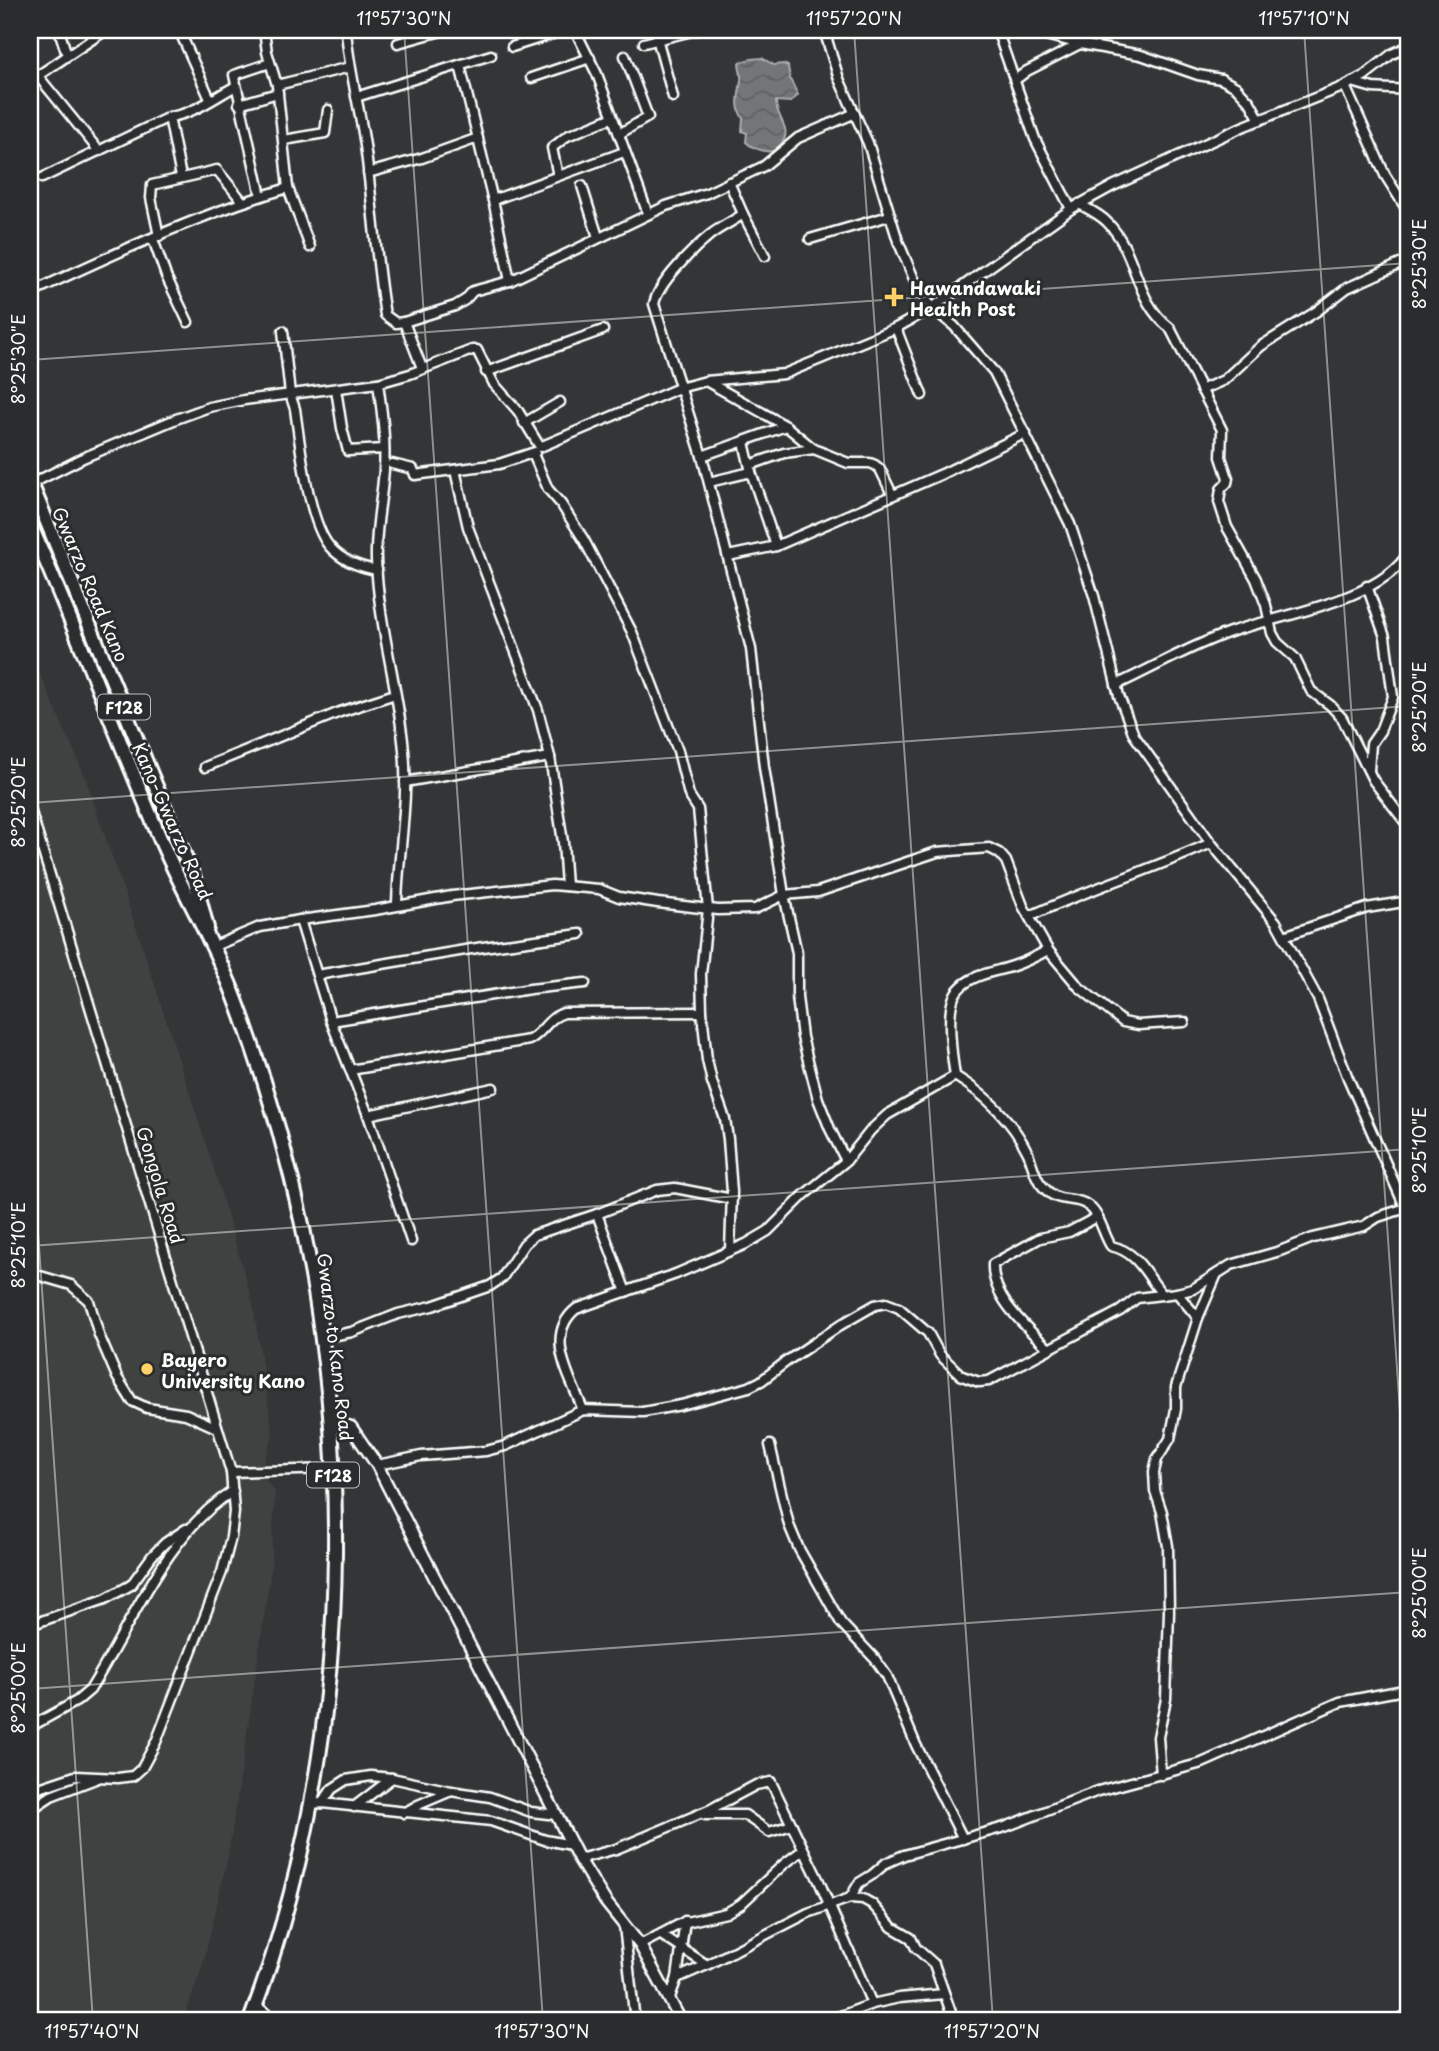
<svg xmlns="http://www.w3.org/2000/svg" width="1439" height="2051" font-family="'Playpen Sans',sans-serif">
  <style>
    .built { fill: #404243 }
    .water { fill: url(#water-waves); stroke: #abacad; stroke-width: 2 }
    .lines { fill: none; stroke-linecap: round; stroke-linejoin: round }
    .minor-casing { stroke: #fff; stroke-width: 13 }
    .tertiary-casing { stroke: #fff; stroke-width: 15 }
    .primary-casing { stroke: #fff; stroke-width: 18 }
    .minor { stroke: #2a2d2e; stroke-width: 8 }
    .tertiary { stroke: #2a2d2e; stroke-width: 10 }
    .primary { stroke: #2a2d2e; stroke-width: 12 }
    .ticks { fill: none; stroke: #fff; stroke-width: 2; stroke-opacity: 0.45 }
    .poi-dot { fill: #ffd166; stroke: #2a2d2e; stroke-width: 2.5 }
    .labels { text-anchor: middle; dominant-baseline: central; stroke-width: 6; stroke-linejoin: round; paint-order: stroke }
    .shield { fill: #2a2d2e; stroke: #bfc0c0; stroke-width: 2 }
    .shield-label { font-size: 16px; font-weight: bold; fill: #fff }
    .poi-label { font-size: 18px; font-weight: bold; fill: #fff; stroke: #2a2d2e; text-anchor: start }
    .street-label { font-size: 18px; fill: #fff; stroke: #2a2d2e }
    .neatline { fill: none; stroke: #fff; stroke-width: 2.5 }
    .ticks-label { font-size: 18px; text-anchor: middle; fill: #fff }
  </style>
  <defs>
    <pattern id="water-waves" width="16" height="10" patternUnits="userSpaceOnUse" patternTransform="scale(1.75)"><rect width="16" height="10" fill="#737576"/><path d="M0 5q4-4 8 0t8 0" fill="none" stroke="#606061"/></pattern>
  </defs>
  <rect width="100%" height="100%" fill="#333536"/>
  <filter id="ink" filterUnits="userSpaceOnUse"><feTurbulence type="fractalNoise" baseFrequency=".0143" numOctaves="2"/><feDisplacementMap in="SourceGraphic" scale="14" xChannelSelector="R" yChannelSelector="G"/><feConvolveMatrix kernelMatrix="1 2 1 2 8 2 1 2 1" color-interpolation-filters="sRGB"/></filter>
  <g filter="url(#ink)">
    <!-- built -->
    <polygon class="built" points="30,651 84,774 142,945 213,1166 253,1304 273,1435 263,1464 263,1477 275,1492 271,1569 243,1760 228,1856 203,1964 183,2021 30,2021"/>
    <!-- water -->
    <path class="water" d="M762,58L774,65L783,64L788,66L790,79L798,95L791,102L776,101C775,117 794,129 781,144C778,147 776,150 772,151C764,153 751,147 746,142L747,133L742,131L743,118C734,106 740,92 741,80C742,75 739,68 739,63L751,59Z"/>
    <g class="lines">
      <!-- minor casing -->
      <g class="minor-casing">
        <g id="minor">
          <polyline points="59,30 67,55"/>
          <polyline points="179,30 210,99"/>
          <polyline points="264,30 267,52 277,85 288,188 310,247"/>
          <path d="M346,30C349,72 361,112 366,153C373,207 376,261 385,315L396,323L404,322L422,368"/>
          <polyline points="575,30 597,74 648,214"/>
          <polyline points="824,30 839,79 868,143 898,241 917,286 932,308 954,326 994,372 1070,524 1094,596 1119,696 1134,735 1211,843 1276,922 1318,999 1348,1078 1409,1216"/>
          <polyline points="997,30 1035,139 1071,209"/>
          <polyline points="1026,30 1080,44 1141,55 1198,75 1221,79 1236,87 1250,102 1260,120"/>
          <polyline points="657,38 673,97"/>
          <polyline points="398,43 445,30"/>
          <polyline points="644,43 696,30"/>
          <polyline points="512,47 565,30"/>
          <polyline points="460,65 495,209 510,281"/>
          <polyline points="38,76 99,151"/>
          <polyline points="531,78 590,58"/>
          <polyline points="1015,80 1027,71 1080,44 1098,30"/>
          <polyline points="30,81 106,30"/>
          <polyline points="1352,82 1373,88 1409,90"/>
          <polyline points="277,85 350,67"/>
          <polyline points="1345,86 1385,175 1409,213"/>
          <polyline points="356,97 491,55"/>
          <polyline points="239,104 278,93"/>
          <polyline points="169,117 181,177"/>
          <polyline points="619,134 648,117 625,56"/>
          <polyline points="284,140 325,133 328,110"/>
          <polyline points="368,173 422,158 478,138"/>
          <polyline points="558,176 552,148 567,136 611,118"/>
          <path d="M42,178L169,117C192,115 215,97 236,86"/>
          <path d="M729,182L743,214C732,222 720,227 710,235C693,249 658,283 654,304L702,456L751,649L764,767L784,895L797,953V997L802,1037L818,1099L830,1129L846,1161"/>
          <polyline points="582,186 598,237"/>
          <polyline points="261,196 234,75 270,63"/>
          <polyline points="493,200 624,152"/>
          <path d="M1079,204C1088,209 1099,214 1107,222C1139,254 1133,300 1170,328L1219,424L1222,430L1221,457L1228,478L1227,483L1221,489L1219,502L1227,527L1256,579L1266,605L1272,633L1277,642L1295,658L1311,691L1330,705L1342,718L1373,780L1409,827"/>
          <polyline points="743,214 765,256"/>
          <polyline points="159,236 151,198 152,185 217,170 243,202"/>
          <polyline points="153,239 166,276 188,322"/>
          <polyline points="810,239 889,216"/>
          <path d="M30,293C114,254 199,214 288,188"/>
          <polyline points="404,322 455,306 465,300 473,291 510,281 666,206 707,193 764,166 798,138 853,114"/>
          <polyline points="896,328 922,395"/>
          <path d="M283,331L290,394L295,409C300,444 308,520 329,546C341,560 359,567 377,570"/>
          <polyline points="486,372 603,330"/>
          <polyline points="706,381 786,426 814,449 848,463 870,463 875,465 880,469 892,494"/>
          <path d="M378,383C382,412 386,440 384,469C382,499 375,529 376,559C378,624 398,686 404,750C409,801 398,853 397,905"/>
          <polyline points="336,389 342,428 348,451 384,449"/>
          <polyline points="1201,390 1224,380 1261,346 1317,311 1347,288 1409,260"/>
          <polyline points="524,423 560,402"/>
          <polyline points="744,442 751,472 776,546"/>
          <polyline points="533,454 548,489 561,504 584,540 632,632 678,751 689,795 698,809 708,909 701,974 702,1012 707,1060 712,1082 725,1119 728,1139 732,1192 730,1251"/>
          <polyline points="702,456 786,426"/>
          <polyline points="392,464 413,469 415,475 499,464 535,452"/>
          <polyline points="750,465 784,453 814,449"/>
          <polyline points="455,470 468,527 538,710 550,757 563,842 566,886"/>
          <polyline points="709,482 751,472"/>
          <polyline points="31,484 85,457 176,419 209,407 244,400 378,383 410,374 472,350 477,350 494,384 518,411 540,447 679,388 706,381 784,374 896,328 932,308 1071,209 1113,186 1242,127 1345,86 1364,76 1392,54 1409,46"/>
          <polyline points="728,556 776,546 942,474 1026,433"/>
          <polyline points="1367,586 1385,637 1393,697 1380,731 1371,744 1369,770"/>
          <path d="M1116,685C1155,667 1192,645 1233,631C1282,615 1381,600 1409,552"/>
          <polyline points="205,767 340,712 395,694"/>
          <polyline points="405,782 550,757"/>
          <polyline points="30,809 231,1472 333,1469"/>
          <path d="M1030,916C1089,889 1151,870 1211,843"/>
          <polyline points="300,920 331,1021 368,1115 411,1241"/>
          <polyline points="1284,936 1367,908 1409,901"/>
          <polyline points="212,947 260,927 300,920 375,910 452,896 552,885 599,889 619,897 658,903 718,910 755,909 784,895 818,892 937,852 989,848 999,853 1006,861 1023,906 1048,950 1079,987 1123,1022 1138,1025 1184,1022"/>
          <polyline points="317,975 483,947 580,934"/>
          <polyline points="331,1021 530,989 585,983"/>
          <path d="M350,1070L529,1040C543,1033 548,1017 564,1013L702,1012"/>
          <path d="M955,1076C986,1095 1012,1120 1028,1153C1032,1163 1034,1174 1040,1183C1058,1207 1072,1194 1087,1205C1100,1213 1103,1234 1111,1246C1139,1252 1146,1276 1163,1295"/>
          <path d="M955,1076C952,1056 944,1006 958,990C971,974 996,972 1013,966C1025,962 1037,956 1048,950"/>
          <polyline points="368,1115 493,1088"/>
          <polyline points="597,1214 626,1292"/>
          <polyline points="30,1273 71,1285 89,1301 99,1335 117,1377 132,1401 147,1408 186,1414 217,1428"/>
          <polyline points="1177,1293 1198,1318"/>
          <polyline points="321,1338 352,1332 398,1314 432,1306 490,1286 502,1278 524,1244 534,1235 597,1214 657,1190 675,1188 732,1199"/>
          <path d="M1048,1348C1026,1327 991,1297 993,1264L1040,1238L1069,1232L1097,1217"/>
          <path d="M583,1410C571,1378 543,1336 576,1309L676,1274L746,1244L768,1231L804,1195L846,1161L871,1130L887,1115L955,1076"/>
          <polyline points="770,1445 789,1525 799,1549 841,1623 875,1659 887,1676 916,1745 963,1839"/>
          <polyline points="377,1465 421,1456 486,1451 505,1446 583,1410 643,1412 681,1405 749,1387 761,1381 787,1361 842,1324 875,1305 886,1303 899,1308 928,1333 940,1355 962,1376 979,1382 989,1381 1120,1311 1137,1298 1177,1293 1193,1289 1231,1265 1280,1251 1313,1238 1364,1226 1378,1217 1406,1208"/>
          <polyline points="30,1625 105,1599 131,1585 152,1556 165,1543 186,1529"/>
          <path d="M30,1727L77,1701L90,1690C131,1625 167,1532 233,1491"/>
          <polyline points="1161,1775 1158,1737 1166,1699 1169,1612 1168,1546 1162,1512 1155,1491 1154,1472 1157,1459 1170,1439 1176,1409 1176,1387 1198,1318 1217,1274"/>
          <polyline points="30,1791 75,1776 118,1778 133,1776 142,1768 156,1742 222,1572 231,1537 234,1512 231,1472"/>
          <polyline points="322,1803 332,1789 346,1780 371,1776 392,1778 451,1791 490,1797 531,1812 557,1815"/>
          <polyline points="310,1804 322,1803 491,1821 545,1840 572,1845"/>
          <polyline points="354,1807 392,1778"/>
          <polyline points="30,1810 51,1796 98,1778"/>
          <polyline points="404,1813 418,1805 451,1791"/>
          <polyline points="705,1815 745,1815 769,1832 792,1825"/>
          <polyline points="579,1859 616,1849 709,1810 756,1785 771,1782 819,1881 872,2004"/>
          <polyline points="850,1898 859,1883 872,1875 886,1863 904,1855 1005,1827 1098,1791 1202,1763 1340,1702 1409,1689"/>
          <polyline points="624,1926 635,2021"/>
          <polyline points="661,1935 707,1965"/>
          <polyline points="640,1945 682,1923 726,1913 741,1904 784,1864 803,1850"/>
          <polyline points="677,1978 707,1965 808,1913 850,1898 863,1899 872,1904 892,1927 911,1938 916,1948 934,1964 954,2021"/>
          <polyline points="669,2000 677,1978 685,1921"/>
          <polyline points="256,2006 278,2021"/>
          <polyline points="827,2021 872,2004 899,1998 944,1994"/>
          <polyline points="1395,2021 1409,2014"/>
        </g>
      </g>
      <!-- tertiary casing -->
      <g class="tertiary-casing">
        <polyline id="tertiary" points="331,1421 351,1427 377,1465 579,1859 605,1901 640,1945 681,2021"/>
      </g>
      <!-- primary casing -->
      <g class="primary-casing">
        <g id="primary">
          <polyline points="30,481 195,881 207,928"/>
          <path d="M30,524C75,627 115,732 159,836C180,887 209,934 230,985C243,1016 253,1049 264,1081C360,1382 362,1725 250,2021"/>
        </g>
      </g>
      <!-- minor -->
      <use href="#minor" class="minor"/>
      <!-- tertiary -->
      <use href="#tertiary" class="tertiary"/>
      <!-- primary -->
      <use href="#primary" class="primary"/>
    </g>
  </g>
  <!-- ticks -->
  <path class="ticks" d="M404,30L543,2021M854,30L993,2021M1304,30L1409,1541M30,360L1409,263M30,803L1409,706M30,1117L93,2021M30,1246L1409,1149M30,1689L1409,1592"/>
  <!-- markers -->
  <g class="poi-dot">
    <path d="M890.5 286.5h7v7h7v7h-7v7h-7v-7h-7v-7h7z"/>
    <circle cx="147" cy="1369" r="7"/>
  </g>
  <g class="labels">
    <!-- shield labels -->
    <g class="shield">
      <rect x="98" y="694.5" width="52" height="25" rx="5"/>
      <rect x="307" y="1462.5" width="52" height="25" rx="5"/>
    </g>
    <g class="shield-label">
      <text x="124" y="707">F128</text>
      <text x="333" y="1475">F128</text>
    </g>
    <!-- poi labels -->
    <g class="poi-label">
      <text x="910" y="287">Hawandawaki<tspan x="910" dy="21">Health Post</tspan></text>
      <text x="161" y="1359">Bayero<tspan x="161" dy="21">University Kano</tspan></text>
    </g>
    <!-- street labels -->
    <g class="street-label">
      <text transform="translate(91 584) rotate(67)">Gwarzo Road Kano</text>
      <text transform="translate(173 821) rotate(66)">Kano-Gwarzo Road</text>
      <text transform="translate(161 1185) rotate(73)">Gongola Road</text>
      <text transform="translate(336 1347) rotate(83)">Gwarzo to Kano Road</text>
    </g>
  </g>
  <!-- margin -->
  <rect width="1439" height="2051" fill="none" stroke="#2a2d2e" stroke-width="77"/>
  <rect x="38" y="38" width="1362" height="1974" class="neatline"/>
  <g class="ticks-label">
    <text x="404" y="25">11°57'30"N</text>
    <text x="854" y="25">11°57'20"N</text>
    <text x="1304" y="25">11°57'10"N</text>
    <text transform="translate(1420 264) rotate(-90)" y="6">8°25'30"E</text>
    <text transform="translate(19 359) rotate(-90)" y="6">8°25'30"E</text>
    <text transform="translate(1420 707) rotate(-90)" y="6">8°25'20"E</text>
    <text transform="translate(19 802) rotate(-90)" y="6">8°25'20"E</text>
    <text transform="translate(1420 1150) rotate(-90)" y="6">8°25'10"E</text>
    <text transform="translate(19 1245) rotate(-90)" y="6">8°25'10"E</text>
    <text transform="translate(1420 1593) rotate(-90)" y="6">8°25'00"E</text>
    <text transform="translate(19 1688) rotate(-90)" y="6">8°25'00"E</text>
    <text x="92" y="2038">11°57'40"N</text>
    <text x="542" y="2038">11°57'30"N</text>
    <text x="992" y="2038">11°57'20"N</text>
  </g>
</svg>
